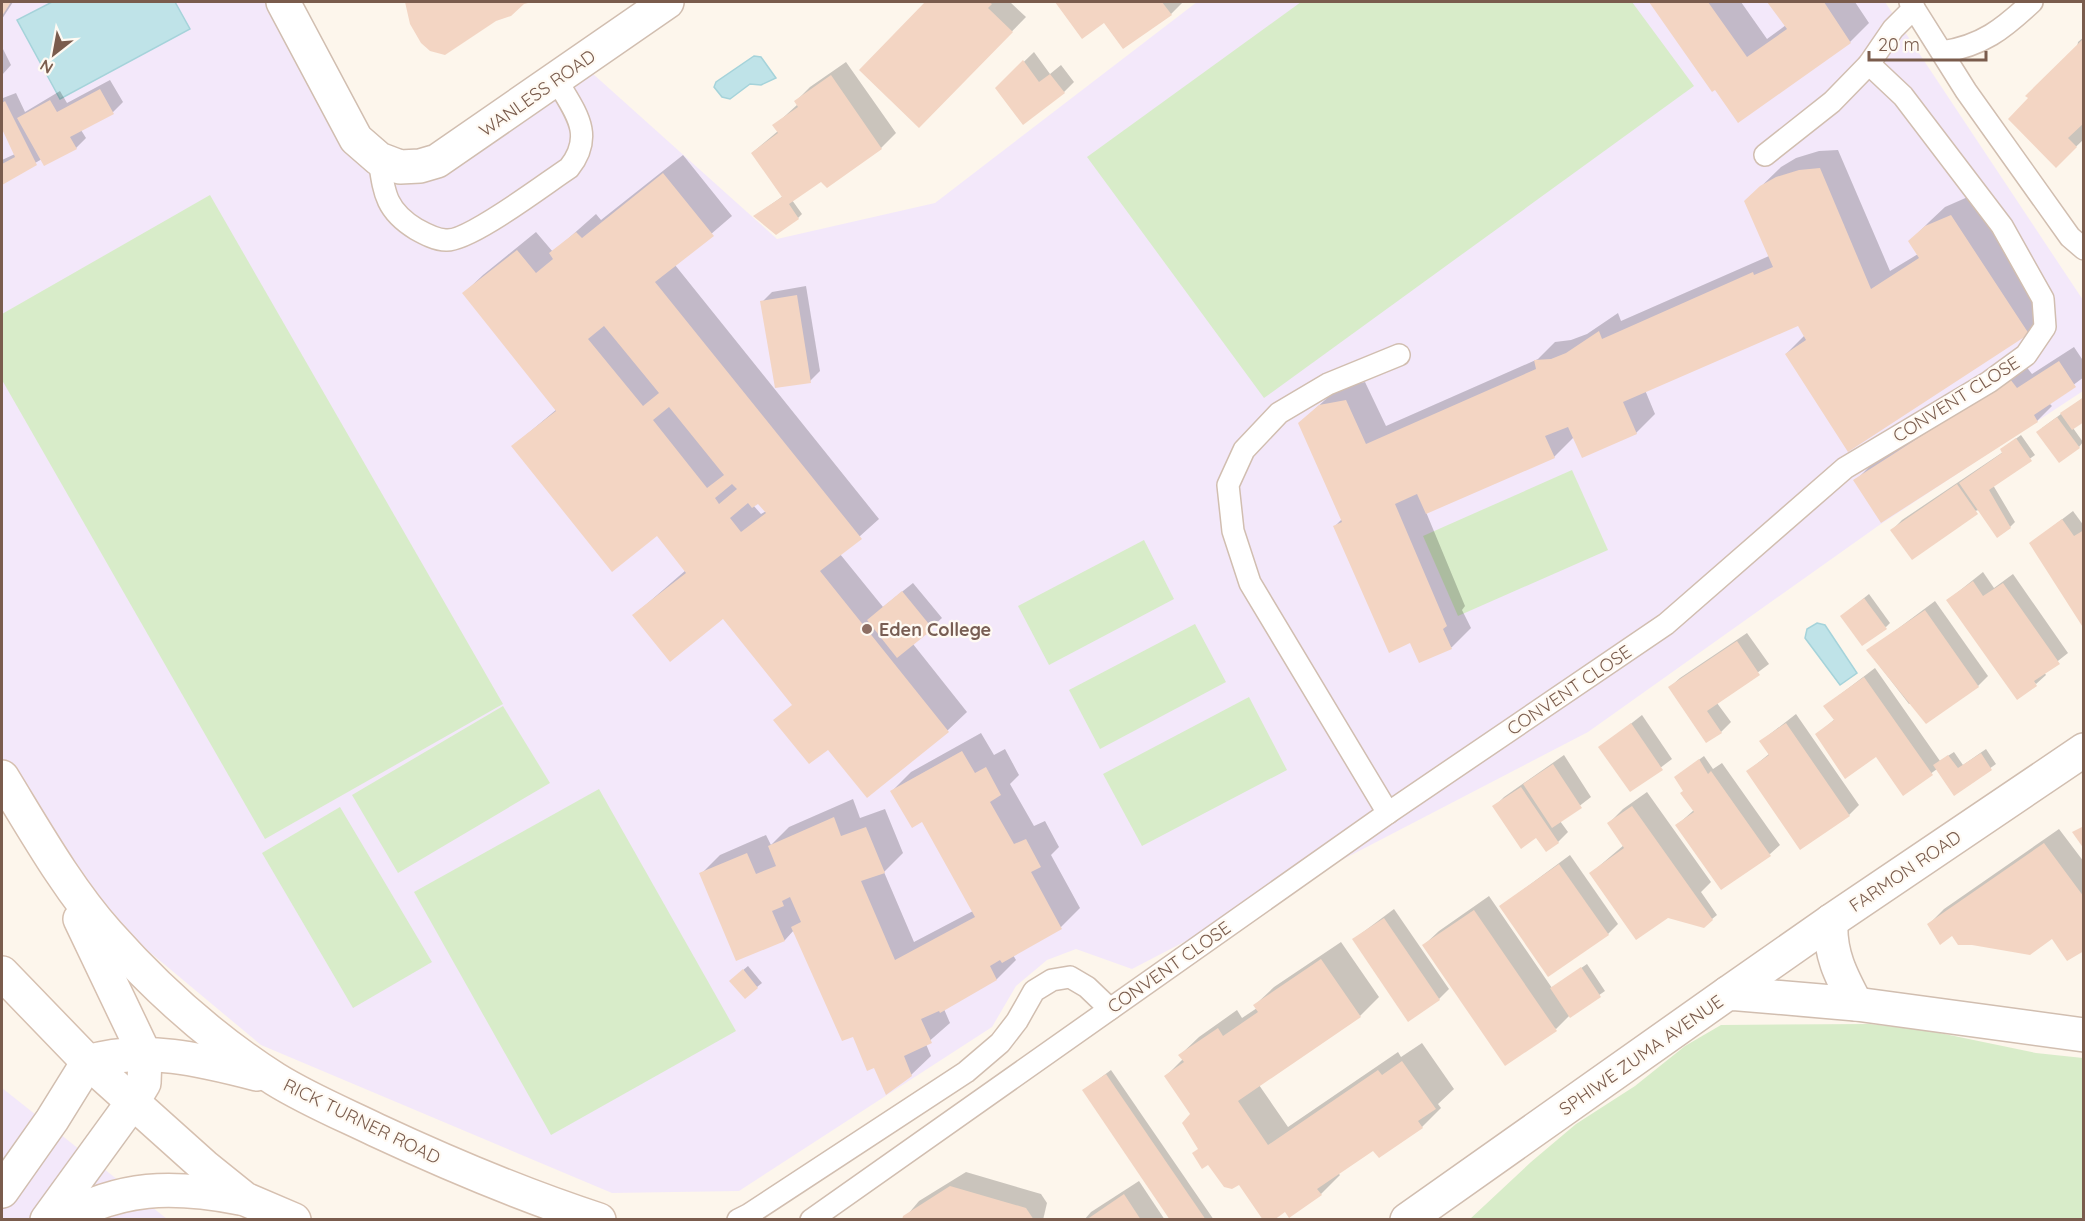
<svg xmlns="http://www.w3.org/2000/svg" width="2085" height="1221" font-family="Quicksand,sans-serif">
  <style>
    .education { fill: #f3e8fa }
    .green { fill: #d8ecc9 }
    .water { fill: #bfe3e8; stroke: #a5d3da; stroke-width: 1.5 }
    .shadow { fill: #0003; fill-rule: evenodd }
    .building { fill: #f3d5c3; fill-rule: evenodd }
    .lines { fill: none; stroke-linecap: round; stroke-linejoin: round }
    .service-casing { stroke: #d1beb0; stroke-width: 24 }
    .minor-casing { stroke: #d1beb0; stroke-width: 36 }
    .tertiary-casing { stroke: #d1beb0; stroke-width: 36 }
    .secondary-casing { stroke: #d6c0b0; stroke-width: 36 }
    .service { stroke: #fff; stroke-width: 21 }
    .minor { stroke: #fff; stroke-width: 33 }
    .tertiary { stroke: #fff; stroke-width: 33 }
    .secondary { stroke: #fff; stroke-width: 33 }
    .education-dot { fill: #8d6e63; stroke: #fffaf3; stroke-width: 2 }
    .labels { text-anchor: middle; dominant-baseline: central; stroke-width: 4.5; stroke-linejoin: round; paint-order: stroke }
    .street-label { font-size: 18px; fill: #7a5c4d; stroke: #fffaf3 }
    .education-label { font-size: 18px; font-weight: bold; fill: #785e54; stroke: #fffaf3; text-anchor: start }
  </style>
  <rect width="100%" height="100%" fill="#fdf6ec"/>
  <!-- education -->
  <g class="education">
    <polygon points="2,2 273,2 375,173 592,73 777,239 935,203 1197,2 1885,2 2083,300 2083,391 1878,526 1588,732 1132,969 1076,949 1047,960 1016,986 992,1027 739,1191 612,1193 261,1045 92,904 2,768"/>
    <polygon points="2,1088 167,1219 2,1219"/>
  </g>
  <!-- green -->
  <g class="green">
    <polygon points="1301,2 1632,2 1694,86 1264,398 1087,157"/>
    <polygon points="210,195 503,704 265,839 2,380 2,314"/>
    <polygon points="1572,470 1608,550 1458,616 1423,536"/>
    <polygon points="1144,540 1174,599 1049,665 1018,606"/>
    <polygon points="1195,624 1226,682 1100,749 1069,690"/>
    <polygon points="1249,697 1287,770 1142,846 1103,774"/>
    <polygon points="503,706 550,783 398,873 352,795"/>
    <polygon points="599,789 736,1031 551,1135 414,892"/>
    <polygon points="340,807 432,962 353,1008 262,853"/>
    <polygon points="1870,1024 1930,1031 2036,1053 2083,1058 2083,1219 1470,1219 1531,1162 1576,1124 1635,1086 1685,1046 1721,1025"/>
  </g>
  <!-- water -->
  <g class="water">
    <polygon points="52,2 175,2 190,29 60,99 17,20"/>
    <polygon points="754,56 761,57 776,78 761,85 750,84 730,99 722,97 714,87 716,82"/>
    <polygon points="1817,623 1825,625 1857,673 1840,685 1805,638 1807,629"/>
  </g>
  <!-- shadow -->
  <g class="shadow">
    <polygon points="2,2 13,2 2,19"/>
    <polygon points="407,2 528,2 409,14"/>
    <polygon points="928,2 1010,2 1026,17 919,126 861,70"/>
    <polygon points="1057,2 1183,2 1171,14 1104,21 1082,37"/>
    <polygon points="1650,2 1741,2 1767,39 1786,25 1769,2 1855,2 1869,23 1850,42 1738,121 1715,88 1712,90"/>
    <polygon points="2084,37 2084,139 2056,166 2078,42"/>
    <polygon points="2,47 11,65 2,75"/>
    <polygon points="1034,52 1050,74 1061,65 1074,82 1064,92 997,88"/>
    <polygon points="846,62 896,133 881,148 827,186 822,180 792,200 802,214 798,218 755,216 783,196 752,153 778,131 774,126 798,104 796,101 810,87"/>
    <polygon points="110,80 123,102 113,112 81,130 86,138 76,148 42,159 2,182 2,160 15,154 2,126 3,98 16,93 25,112 60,91 67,103"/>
    <polygon points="1838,150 1890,271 1918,254 1910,241 1929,222 1945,207 1970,196 2047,314 2028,333 1786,354 1805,335 1799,324 1645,390 1655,414 1636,433 1574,437 1554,457 1426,512 1465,606 1462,610 1471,628 1452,647 1420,661 1411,641 1335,526 1342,519 1300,423 1339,387 1365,382 1386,426 1538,359 1555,342 1571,340 1587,334 1618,313 1621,321 1769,256 1746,201 1781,167 1796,158 1819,151"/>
    <path d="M683,155L732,216L675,265L879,519L840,554L883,607L913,583L942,618L913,644L967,712L948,730L867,796L723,617L634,615L686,570L657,534L513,446L557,409L464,293L483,275L536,232L553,252L596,214L601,220ZM758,502L766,511L761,514L753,505Z"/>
    <polygon points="806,286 820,371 810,381 762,302 772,292"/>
    <polygon points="2074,347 2084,362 2084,377 2049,403 2052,406 2037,421 1855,481 1870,466 2025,365 2032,374"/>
    <polygon points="2084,397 2084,420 2073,428 2083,442 2079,447 2042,428"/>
    <polygon points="2021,435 2035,455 1993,485 2015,522 2010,527 1979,510 1892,530 1902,520 2003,452 2007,445"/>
    <polygon points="2073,511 2084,526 2084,625 2031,543"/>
    <polygon points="1983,572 1994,588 2013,574 2068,653 2044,672 2046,675 2036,684 1948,600"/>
    <polygon points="1869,594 1890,623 1886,627 1842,616"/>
    <polygon points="1935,601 1988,676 1978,686 1909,704 1868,651"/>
    <polygon points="1747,633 1769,664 1717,703 1731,722 1721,732 1670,687 1680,678"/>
    <polygon points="1875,668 1940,761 1954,752 1963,765 1986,749 1996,764 1954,794 1937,769 1903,794 1876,755 1816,735 1835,719 1825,706"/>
    <polygon points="1796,714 1859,805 1849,815 1748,771 1769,754 1761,741"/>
    <polygon points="1642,715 1672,759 1631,790 1600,748"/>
    <polygon points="981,733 994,755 1005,749 1019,775 1010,784 1034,826 1045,821 1059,847 1051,855 1080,908 1061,927 1013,955 1016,960 997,979 944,1009 950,1023 926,1044 931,1056 911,1075 875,1066 794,930 785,940 736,959 701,874 720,855 766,835 771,845 789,827 853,799 860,818 885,809 903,853 884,872 914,942 973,911 922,820 892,791 911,772"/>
    <polygon points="1564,755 1591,797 1560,821 1568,832 1558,842 1537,836 1494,807 1504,797"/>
    <polygon points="1704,756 1713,769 1722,763 1780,845 1770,854 1677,825 1694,810 1676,777"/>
    <polygon points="1647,792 1711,882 1701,892 1717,915 1712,919 1668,916 1591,873 1624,845 1609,823 1623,809"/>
    <polygon points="2059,829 2084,862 2084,949 2053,937 1952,934 1929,924 1944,909"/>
    <polygon points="1570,855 1618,924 1608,934 1501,906"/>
    <polygon points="1489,896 1552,988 1587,964 1605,991 1570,1015 1556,1029 1424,945 1439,931"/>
    <polygon points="1394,909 1449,989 1439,999 1354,939"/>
    <polygon points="1341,942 1379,997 1360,1016 1259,1085 1288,1127 1398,1052 1401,1057 1422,1043 1454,1089 1438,1104 1441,1108 1422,1127 1373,1149 1338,1173 1340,1175 1321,1194 1285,1210 1199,1148 1192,1114 1166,1076 1183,1059 1180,1055 1199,1037 1237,1010 1242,1018 1257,1008 1255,1005 1274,987"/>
    <polygon points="748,966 762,983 757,987 736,976"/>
    <polygon points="1111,1070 1214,1220 1172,1220 1084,1090"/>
    <polygon points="966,1172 1041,1194 1047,1203 1043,1220 903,1220 919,1201"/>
    <polygon points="1139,1181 1165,1220 1084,1220 1091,1212"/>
  </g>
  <!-- building -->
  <g class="building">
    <polygon points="2,2 11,2 2,16"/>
    <polygon points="405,2 532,2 524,4 511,16 496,21 445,55 430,51 421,43 410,24"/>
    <polygon points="925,2 989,2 992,4 988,8 1013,32 919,128 859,70"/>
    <polygon points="1055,2 1162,2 1172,15 1123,49 1104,23 1082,39"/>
    <polygon points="1649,2 1708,2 1747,57 1787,29 1767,2 1824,2 1851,43 1738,123 1715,90 1712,92"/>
    <polygon points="2084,38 2084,123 2068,138 2077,147 2056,168 2008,119 2028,98 2025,96"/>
    <polygon points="1023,60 1039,82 1050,74 1065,93 1023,125 995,88"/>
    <polygon points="831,75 882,149 827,188 821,182 789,204 799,219 776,235 753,216 782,197 751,153 778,133 772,125 798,107 794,101"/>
    <polygon points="100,89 114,114 70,137 77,149 44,166 17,118 50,100 57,112"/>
    <polygon points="5,101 37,165 2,185 2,164 15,157 2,129 2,103"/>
    <polygon points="1820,168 1871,289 1919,258 1908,241 1925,226 1951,215 2029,334 1848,452 1785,354 1806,340 1798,326 1623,402 1637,434 1582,458 1568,427 1545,436 1555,458 1426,514 1417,494 1395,504 1447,626 1443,629 1452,649 1419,663 1410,643 1389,653 1333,526 1342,522 1298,423 1319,405 1346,400 1366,444 1536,369 1534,360 1551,359 1566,353 1599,331 1602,339 1753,272 1754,275 1773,267 1744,201 1760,186 1776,177 1799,170"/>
    <path d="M663,173L714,236L655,282L862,539L820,571L949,732L867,798L828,750L809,764L773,720L792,705L723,619L670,662L632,615L686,573L657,536L612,572L511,446L556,411L462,293L517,250L536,273L553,259L549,253L576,232L582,238ZM604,326L659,393L643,406L588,339ZM669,407L724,475L707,488L653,420ZM732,484L737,489L719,504L715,498ZM748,503L752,508L758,504L766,513L741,532L730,518Z"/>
    <polygon points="797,295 811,383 775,388 760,301"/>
    <polygon points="2059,361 2076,387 2034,415 2038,422 1881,523 1853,480 2010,379 2017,388"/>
    <polygon points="2084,397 2084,422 2072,430 2060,413"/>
    <polygon points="2057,417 2080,448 2059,463 2036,432"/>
    <polygon points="2016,438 2032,461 1989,490 2011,528 1997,538 1959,483 2002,453 2000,449"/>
    <polygon points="1957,484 1978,514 1912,560 1890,530"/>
    <polygon points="2062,519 2074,536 2084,530 2084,629 2029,543"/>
    <polygon points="1973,581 1983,596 2003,583 2060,664 2034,681 2037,686 2017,700 1946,600"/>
    <polygon points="902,591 933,629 897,658 867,620"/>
    <polygon points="1864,598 1887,629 1862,646 1840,616"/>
    <polygon points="1925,610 1979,687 1926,724 1866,650"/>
    <polygon points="1737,641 1760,675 1707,711 1722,733 1706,743 1668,687"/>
    <polygon points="1864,677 1933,775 1903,796 1876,757 1845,779 1815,734 1834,720 1823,706"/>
    <polygon points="1631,723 1663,770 1630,792 1598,747"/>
    <polygon points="1786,723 1850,816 1800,850 1746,771 1769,755 1759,741"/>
    <polygon points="962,751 975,773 986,767 1001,795 990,802 1014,844 1026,839 1041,867 1031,872 1062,929 1002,963 1000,960 990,966 997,980 940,1013 939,1011 921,1019 932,1043 904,1056 912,1076 886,1095 874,1068 867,1071 853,1037 842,1041 791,927 801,922 790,897 782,901 784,906 772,911 785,941 736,961 699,873 747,853 756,874 776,866 768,846 834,817 841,836 866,827 885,873 861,881 895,960 975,917 922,822 912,828 890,791"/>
    <polygon points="1981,753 1992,770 1954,796 1933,765 1948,755 1958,768"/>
    <polygon points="1699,759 1708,774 1711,771 1771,856 1721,890 1675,825 1694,812 1680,793 1683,791 1674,777"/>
    <polygon points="1553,764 1582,808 1552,828 1523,784"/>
    <polygon points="1521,787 1559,843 1546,852 1536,838 1521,849 1492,806"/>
    <polygon points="1632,806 1713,920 1704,928 1668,918 1636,940 1589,873 1624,848 1607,823"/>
    <polygon points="2084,826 2084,849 2072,832"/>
    <polygon points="2044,843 2084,897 2084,951 2067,961 2052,939 2030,955 1972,945 1958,945 1952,936 1940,945 1927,924"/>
    <polygon points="1559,864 1609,935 1548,977 1499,906"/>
    <polygon points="1474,910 1557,1031 1505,1066 1422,945"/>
    <polygon points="1384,918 1440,1000 1408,1022 1352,939"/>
    <polygon points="1321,959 1361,1017 1238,1101 1268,1145 1378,1070 1382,1075 1402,1061 1436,1109 1418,1121 1423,1128 1379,1158 1373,1151 1317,1189 1322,1195 1289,1218 1285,1212 1274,1220 1263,1220 1239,1185 1232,1189 1224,1187 1208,1165 1202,1169 1192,1153 1198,1149 1182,1123 1190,1114 1164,1076 1184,1062 1178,1055 1218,1028 1223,1036 1258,1012 1253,1005"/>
    <polygon points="1581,967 1601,997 1570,1018 1550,988"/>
    <polygon points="743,969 758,988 745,999 729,981"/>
    <polygon points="1106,1074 1206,1220 1170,1220 1082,1090"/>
    <polygon points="950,1186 1026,1208 1034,1220 902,1220 903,1216"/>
    <polygon points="1124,1194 1141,1220 1086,1220"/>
  </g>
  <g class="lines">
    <!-- service casing -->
    <g class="service-casing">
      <g id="service">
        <polyline points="1910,2 1966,91 2070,237 2084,249"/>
        <path d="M1942,52C1982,46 2003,29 2032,2"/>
        <polyline points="1765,155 1832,102 1869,64 1893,29 1914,8"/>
        <path d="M379,159C384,192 385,210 416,229C425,234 436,240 446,240C469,242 546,183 569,168C596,134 574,111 556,79"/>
        <polyline points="1388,813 1250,583 1233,531 1228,485 1244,450 1279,413 1328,384 1399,355"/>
        <polyline points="738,1220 748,1215 966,1072 1000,1043 1017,1021 1034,991 1052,980 1070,977 1087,987 1110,1009"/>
        <polyline points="811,1220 1388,813 1666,624 1845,468 1989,382 2026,355 2045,327 2043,299 2002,226 1903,96 1869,64"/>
      </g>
    </g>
    <!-- minor casing -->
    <g class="minor-casing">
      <g id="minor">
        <polyline points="283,2 356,139 379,159 400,167 420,166 437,161 667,2"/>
        <polyline points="1831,921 2084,750"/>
      </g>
    </g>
    <!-- tertiary casing -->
    <g class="tertiary-casing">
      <g id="tertiary">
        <path d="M1831,921C1829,953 1841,976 1856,1004"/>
        <polyline points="1728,993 1831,921"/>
        <polyline points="2,1191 52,1120 88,1062"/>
        <polyline points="47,1220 132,1103"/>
        <polyline points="1407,1220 1728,993 1856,1004 2084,1035"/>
      </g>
    </g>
    <!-- secondary casing -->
    <g class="secondary-casing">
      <g id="secondary">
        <path d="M2,777C34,829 67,888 108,934C156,988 214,1040 275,1079C307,1099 343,1114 376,1130C449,1164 522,1195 599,1220"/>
        <polyline points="80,919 145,1055 144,1083 132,1103"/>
        <polyline points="2,973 88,1062 204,1166 245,1199 294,1220"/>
        <path d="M88,1062C143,1045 203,1060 257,1074"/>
        <path d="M60,1220C122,1186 171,1185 240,1198"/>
      </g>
    </g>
    <!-- service -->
    <use href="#service" class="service"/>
    <!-- minor -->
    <use href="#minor" class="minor"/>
    <!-- tertiary -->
    <use href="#tertiary" class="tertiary"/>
    <!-- secondary -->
    <use href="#secondary" class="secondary"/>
  </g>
  <!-- markers -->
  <circle class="education-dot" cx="867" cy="629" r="6"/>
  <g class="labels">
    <!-- street labels -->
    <g class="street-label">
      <text transform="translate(537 93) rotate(-35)">WANLESS ROAD</text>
      <text transform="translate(1956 399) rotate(-32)">CONVENT CLOSE</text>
      <text transform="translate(1569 690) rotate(-34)">CONVENT CLOSE</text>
      <text transform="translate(1905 871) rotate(-34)">FARMON ROAD</text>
      <text transform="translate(1169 967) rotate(-35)">CONVENT CLOSE</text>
      <text transform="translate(1641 1055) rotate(-35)">SPHIWE ZUMA AVENUE</text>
      <text transform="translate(362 1121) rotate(26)">RICK TURNER ROAD</text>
    </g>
    <!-- education labels -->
    <g class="education-label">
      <text x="879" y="629">Eden College</text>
    </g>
  </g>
  <!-- border -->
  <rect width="2085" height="1221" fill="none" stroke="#7a5c4d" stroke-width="6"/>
  <!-- north arrow -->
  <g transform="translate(54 54) rotate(211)" stroke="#fffaf3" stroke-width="4.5" paint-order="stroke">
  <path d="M0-4.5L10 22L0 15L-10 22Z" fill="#7a5c4d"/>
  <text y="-9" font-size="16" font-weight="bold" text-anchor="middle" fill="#7a5c4d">N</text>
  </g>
  <!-- scale -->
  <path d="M1869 51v9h117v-9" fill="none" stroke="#7a5c4d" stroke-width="3"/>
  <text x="1878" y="51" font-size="18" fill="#7a5c4d" stroke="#fffaf3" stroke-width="4.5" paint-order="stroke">20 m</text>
</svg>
